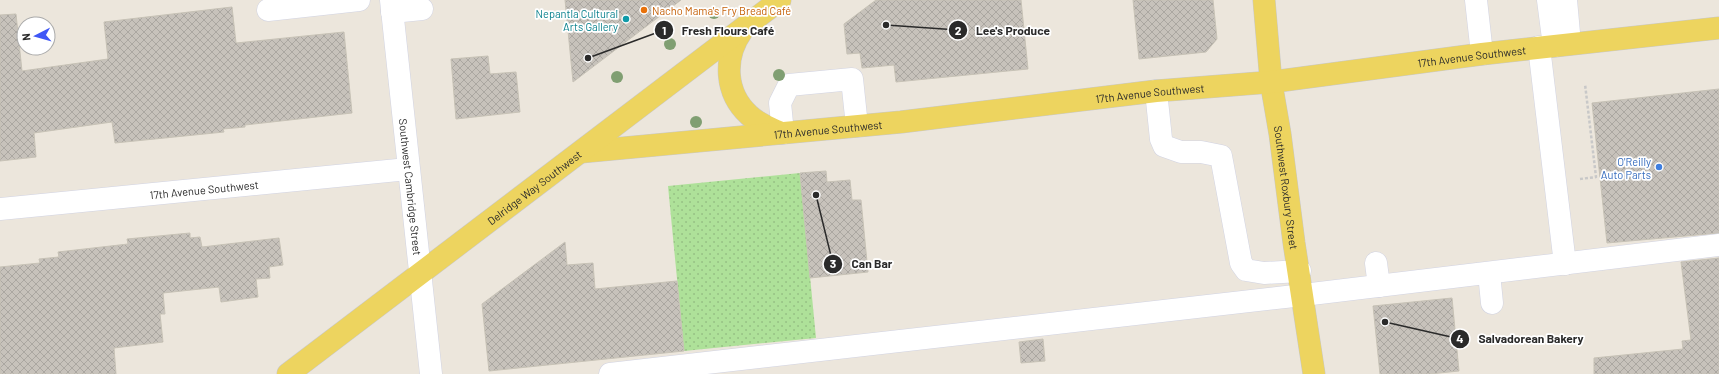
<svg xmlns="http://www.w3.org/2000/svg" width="1719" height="374" font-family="Barlow,sans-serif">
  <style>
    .green { fill: url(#green-dots) }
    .building { fill: url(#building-cross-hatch); stroke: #c7c2b6 }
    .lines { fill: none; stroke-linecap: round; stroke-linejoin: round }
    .minor-casing { stroke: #d1d3e2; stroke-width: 23 }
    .major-casing { stroke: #c8c8c8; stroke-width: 23 }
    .path { stroke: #c8c8c8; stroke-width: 2.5; stroke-dasharray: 3 2; stroke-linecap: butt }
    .minor { stroke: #fff; stroke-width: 22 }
    .major { stroke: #edd45f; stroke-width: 22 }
    .tree { fill: #809f72 }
    .food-dot { fill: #e8710a; stroke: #fff; stroke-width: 1.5 }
    .culture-dot { fill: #0f9aa8; stroke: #fff; stroke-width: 1.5 }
    .shop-dot { fill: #3f7fe0; stroke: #fff; stroke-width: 1.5 }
    .labels { text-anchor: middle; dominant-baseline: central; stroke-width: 3.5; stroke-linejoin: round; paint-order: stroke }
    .food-label { font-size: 11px; fill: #c56008; stroke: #fff; text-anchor: start }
    .culture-label { font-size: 11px; fill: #0d838f; stroke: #fff; text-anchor: end }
    .street-label { font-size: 11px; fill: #2a2a2a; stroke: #fff }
    .shop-label { font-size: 11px; fill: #366cbe; stroke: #fff; text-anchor: end }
    .leader { fill: none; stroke: #2a2a2a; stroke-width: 1.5 }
    .callout-dot { fill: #2a2a2a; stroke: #fff; stroke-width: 1.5 }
    .mark-label { font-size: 12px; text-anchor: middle; font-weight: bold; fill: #fff }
    .callout-label { font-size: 12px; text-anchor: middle; font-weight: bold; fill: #2a2a2a; stroke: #fff; stroke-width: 3.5; stroke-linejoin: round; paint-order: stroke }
  </style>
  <defs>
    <pattern id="green-dots" width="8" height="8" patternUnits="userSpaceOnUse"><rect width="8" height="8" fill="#aee199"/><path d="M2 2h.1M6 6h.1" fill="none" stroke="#96c184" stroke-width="1.8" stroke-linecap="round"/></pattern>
    <pattern id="building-cross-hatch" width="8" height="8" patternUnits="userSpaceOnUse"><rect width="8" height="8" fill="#c7c2bb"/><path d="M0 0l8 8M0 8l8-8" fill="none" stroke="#aba7a1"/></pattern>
  </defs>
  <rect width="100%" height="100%" fill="#ece6dc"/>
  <!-- green -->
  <polygon class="green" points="800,173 816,338 684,351 668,186"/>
  <!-- building -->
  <g class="building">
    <polygon points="565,0 681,0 573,82"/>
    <polygon points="876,0 1021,0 1028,69 896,82 894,65 862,68 860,53 847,54 844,24"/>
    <polygon points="1133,0 1213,0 1217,39 1206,52 1139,59"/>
    <polygon points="232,7 236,43 344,32 352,113 245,125 245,127 223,129 224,132 115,143 112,122 34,133 36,157 0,161 0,15 16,14 22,71 108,59 104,22"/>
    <polygon points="488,56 490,74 516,72 520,112 456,119 451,59"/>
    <polygon points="1719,89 1719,233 1607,243 1592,103"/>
    <polygon points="826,171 827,182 850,180 852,200 861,200 868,272 810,278 800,173"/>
    <polygon points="190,233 190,238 200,237 202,247 279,238 283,265 269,267 270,278 256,279 258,297 221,302 219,287 163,293 165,314 160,314 163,342 114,348 116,374 0,374 0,267 40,263 39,259 59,257 58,252 128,244 127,239"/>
    <polygon points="565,242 567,265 593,263 595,289 677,281 684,351 489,371 482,304"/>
    <polygon points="1719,258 1719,374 1594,374 1594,358 1683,349 1682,341 1691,340 1681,262"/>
    <polygon points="1452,298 1459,371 1430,374 1380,374 1373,306"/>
    <polygon points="1043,339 1045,361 1021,363 1019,342"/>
  </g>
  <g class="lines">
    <!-- minor casing -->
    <g class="minor-casing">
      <g id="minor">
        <path id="s1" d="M391,0L431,374"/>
        <polyline points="1476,0 1482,54"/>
        <polyline points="1548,0 1554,46"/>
        <polyline points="1566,0 1570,44"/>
        <polyline points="268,10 359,0"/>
        <polyline points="392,12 422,9"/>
        <polyline points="1539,47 1565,264"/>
        <polyline points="1156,91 1161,139 1164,146 1181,152 1201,152 1221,156 1241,263 1246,270 1264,273 1300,271"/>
        <polyline points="783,133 780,103 789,85 852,79 857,126"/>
        <path id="s2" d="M0,209L408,169"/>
        <polyline points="1376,263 1379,286"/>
        <polyline points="1489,273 1492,303"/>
        <polyline points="610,374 1303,295 1719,245"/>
      </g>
    </g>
    <!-- major casing -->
    <g class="major-casing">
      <g id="major">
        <path id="s3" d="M1264,0L1271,82L1280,134L1294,243L1314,374"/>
        <path d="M742,31C723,58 725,93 749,115C758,124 770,128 781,133"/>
        <path id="s4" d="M581,152L901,122L1156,91L1271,82L1482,54L1719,28"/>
        <path id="s5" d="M288,374L780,0"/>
      </g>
    </g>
    <!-- path -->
    <polyline class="path" points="1580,179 1596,177 1585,84"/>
    <!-- minor -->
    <use href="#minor" class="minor"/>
    <!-- major -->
    <use href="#major" class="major"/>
  </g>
  <!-- trees -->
  <g class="tree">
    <circle cx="714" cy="13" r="6"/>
    <circle cx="670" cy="44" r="6"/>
    <circle cx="779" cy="75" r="6"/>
    <circle cx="617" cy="77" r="6"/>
    <circle cx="696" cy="122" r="6"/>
  </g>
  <!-- markers -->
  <circle class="food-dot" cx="644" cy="10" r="4"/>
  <circle class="culture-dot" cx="626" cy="19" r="4"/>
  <circle class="shop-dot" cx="1659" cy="167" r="4"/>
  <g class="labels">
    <!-- food labels -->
    <g class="food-label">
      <text x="652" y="10">Nacho Mama's Fry Bread Café</text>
    </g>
    <!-- culture labels -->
    <g class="culture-label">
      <text x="618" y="13">Nepantla Cultural<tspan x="618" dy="13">Arts Gallery</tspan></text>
    </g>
    <!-- street labels -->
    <g class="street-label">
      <text stroke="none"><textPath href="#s4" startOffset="896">17th Avenue Southwest</textPath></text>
      <text stroke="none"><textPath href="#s4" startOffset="572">17th Avenue Southwest</textPath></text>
      <text stroke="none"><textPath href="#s4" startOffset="248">17th Avenue Southwest</textPath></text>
      <text stroke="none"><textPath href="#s1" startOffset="188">Southwest Cambridge Street</textPath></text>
      <text stroke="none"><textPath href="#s5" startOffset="309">Delridge Way Southwest</textPath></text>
      <text stroke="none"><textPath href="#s3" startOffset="189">Southwest Roxbury Street</textPath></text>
      <text stroke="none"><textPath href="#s2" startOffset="205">17th Avenue Southwest</textPath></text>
    </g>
    <!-- shop labels -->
    <g class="shop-label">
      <text x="1651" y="161">O'Reilly<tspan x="1651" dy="13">Auto Parts</tspan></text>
    </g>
  </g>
  <!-- callouts -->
  <path class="leader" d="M588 58L664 30M886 25L958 30M816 195L833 264M1385 322L1460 339"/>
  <g class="callout-dot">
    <circle cx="588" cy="58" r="4"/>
    <circle cx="886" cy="25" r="4"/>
    <circle cx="816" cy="195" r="4"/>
    <circle cx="1385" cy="322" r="4"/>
    <circle cx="664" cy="30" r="10"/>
    <circle cx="958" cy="30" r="10"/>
    <circle cx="833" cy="264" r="10"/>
    <circle cx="1460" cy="339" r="10"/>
  </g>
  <g class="mark-label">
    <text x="664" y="35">1</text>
    <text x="958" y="35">2</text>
    <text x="833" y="268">3</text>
    <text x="1460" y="343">4</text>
  </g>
  <g class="callout-label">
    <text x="728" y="35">Fresh Flours Café</text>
    <text x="1013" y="35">Lee's Produce</text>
    <text x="872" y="268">Can Bar</text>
    <text x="1531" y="343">Salvadorean Bakery</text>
  </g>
  <!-- north arrow -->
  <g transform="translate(36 36) rotate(264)"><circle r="19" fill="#ffffff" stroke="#aaaaaa"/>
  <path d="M0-3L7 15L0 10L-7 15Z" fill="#3f57f6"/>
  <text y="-6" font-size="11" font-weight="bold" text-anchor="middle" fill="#2a2a2a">N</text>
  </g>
</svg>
